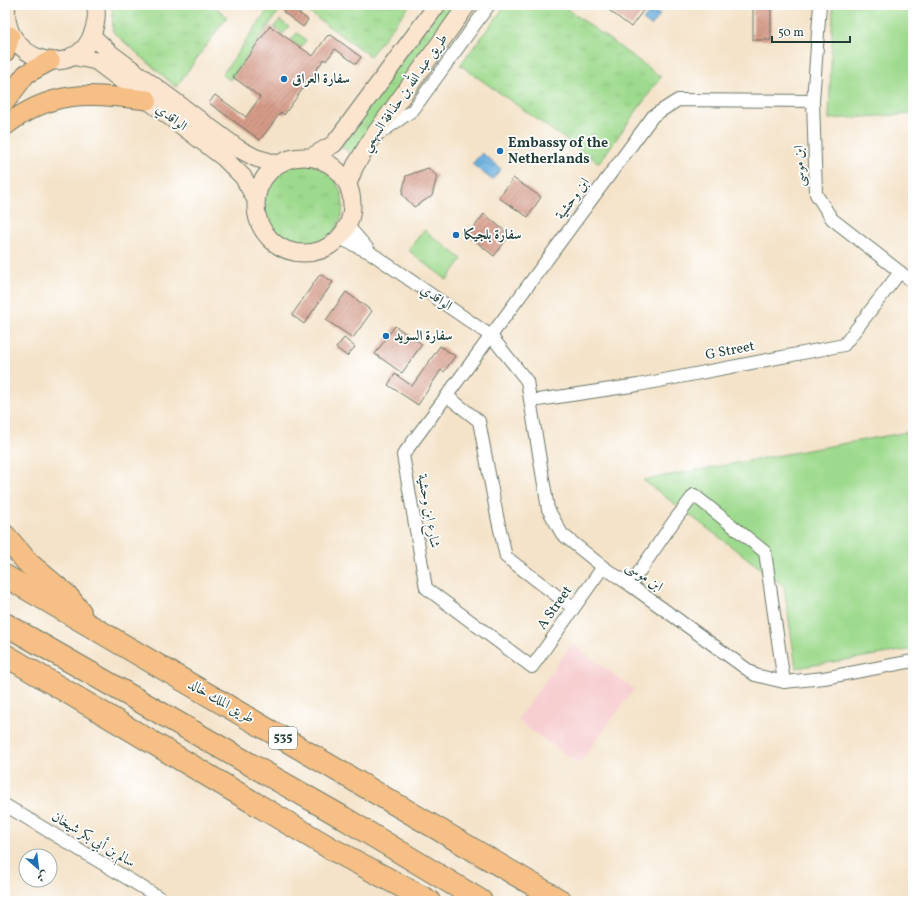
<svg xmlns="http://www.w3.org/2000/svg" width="918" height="906" font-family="Vollkorn,Amiri,serif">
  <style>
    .built { fill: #f7cfd1 }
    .grass { fill: url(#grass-tufts); stroke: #5e8c60 }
    .park { fill: #9eda8d; stroke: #5e8c60 }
    .water { fill: url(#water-waves); stroke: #437689 }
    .building { fill: url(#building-hatch) }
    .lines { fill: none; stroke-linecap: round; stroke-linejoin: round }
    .street-casing { stroke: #6a7768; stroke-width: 14 }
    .secondary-casing { stroke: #6a7768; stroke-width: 19 }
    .primary-casing { stroke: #6a7768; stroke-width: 21 }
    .highway-casing { stroke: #6a7768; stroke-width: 24 }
    .street { stroke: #fff; stroke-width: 12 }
    .secondary { stroke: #fbe5cf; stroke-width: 17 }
    .primary { stroke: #f5bf86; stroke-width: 19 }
    .highway { stroke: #f5bf86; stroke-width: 22 }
    .poi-dot { fill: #1f6fb2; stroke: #fff; stroke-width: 1.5 }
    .labels { text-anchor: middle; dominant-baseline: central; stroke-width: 3.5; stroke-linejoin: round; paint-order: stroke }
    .shield { fill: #fff; stroke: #627771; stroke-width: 1 }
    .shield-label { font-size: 13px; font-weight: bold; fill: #1f3d34 }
    .poi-label { font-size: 14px; font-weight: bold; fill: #1f3d34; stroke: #fff; text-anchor: start }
    .street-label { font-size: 14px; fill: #1f3d34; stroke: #fff }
  </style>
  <defs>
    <pattern id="grass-tufts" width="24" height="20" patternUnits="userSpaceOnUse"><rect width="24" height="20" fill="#9eda8d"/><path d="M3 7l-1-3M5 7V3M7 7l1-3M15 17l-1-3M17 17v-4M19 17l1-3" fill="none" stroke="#88bc7a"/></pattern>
    <pattern id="water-waves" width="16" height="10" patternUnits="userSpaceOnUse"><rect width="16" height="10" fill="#67aede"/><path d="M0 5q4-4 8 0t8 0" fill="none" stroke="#548fb5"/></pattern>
    <pattern id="building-hatch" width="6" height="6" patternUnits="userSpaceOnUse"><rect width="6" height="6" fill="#d79c89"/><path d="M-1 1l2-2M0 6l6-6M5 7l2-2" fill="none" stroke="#ae8071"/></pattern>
  </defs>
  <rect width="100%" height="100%" fill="#fff"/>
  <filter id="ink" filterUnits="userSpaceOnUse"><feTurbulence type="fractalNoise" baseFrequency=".025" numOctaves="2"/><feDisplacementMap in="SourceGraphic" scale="8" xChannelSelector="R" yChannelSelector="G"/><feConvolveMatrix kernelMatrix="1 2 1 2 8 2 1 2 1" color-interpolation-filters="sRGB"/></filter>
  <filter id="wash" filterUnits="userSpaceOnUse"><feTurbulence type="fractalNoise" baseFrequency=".012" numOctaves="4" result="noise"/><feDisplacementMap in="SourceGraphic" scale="16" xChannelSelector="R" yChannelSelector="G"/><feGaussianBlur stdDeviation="0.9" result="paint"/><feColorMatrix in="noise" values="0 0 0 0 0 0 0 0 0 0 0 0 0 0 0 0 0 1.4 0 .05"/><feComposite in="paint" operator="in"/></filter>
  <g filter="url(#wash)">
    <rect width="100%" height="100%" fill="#f4e3c9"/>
    <!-- built -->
    <polygon class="built" points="572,644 634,689 579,764 517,720"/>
    <!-- grass -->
    <g class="grass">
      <polygon points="112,5 213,5 227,17 176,87 113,32"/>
      <polygon points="271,5 283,5 230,80 222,75"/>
      <polygon points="299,5 410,5 370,56"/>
      <polygon points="441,5 449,5 454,17 354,156 340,146"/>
      <polygon points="506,5 562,5 661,77 599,163 460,65"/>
      <polygon points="280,20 289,27 283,34 274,27"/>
      <polygon points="297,33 306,40 301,47 291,40"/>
      <circle cx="302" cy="205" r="41"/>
    </g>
    <!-- park -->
    <g class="park">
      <polygon points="833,5 913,5 913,114 829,119"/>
      <polygon points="424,230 462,259 447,280 408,250"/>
      <polygon points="913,431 913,649 796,668 784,586 643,480"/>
    </g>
    <!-- water -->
    <g class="water">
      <polygon points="652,9 660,15 651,26 643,20"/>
      <polygon points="482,153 501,169 492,180 472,164"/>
    </g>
    <g id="blocks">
      <!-- building -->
      <g class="building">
        <polygon points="288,5 308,20 303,27 283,12"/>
        <polygon points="602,5 647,5 631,27"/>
        <rect x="753" y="5" width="18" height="35"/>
        <polygon points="270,26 313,56 327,36 331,35 361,57 356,64 335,49 326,61 324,59 284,115 281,112 260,140 209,103 215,95 246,117 260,97 233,77"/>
        <polygon points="428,168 437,176 432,196 414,207 402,194 406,176"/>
        <polygon points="513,178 541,197 528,217 499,198"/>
        <polygon points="484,214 510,235 494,256 468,235"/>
        <polygon points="320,274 333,282 304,324 292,315"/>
        <polygon points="346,292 372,311 353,338 326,320"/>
        <polygon points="395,326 422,344 402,373 375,354"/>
        <polygon points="344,338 355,347 347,356 336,348"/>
        <polygon points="440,346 455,356 444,372 441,370 418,405 388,385 395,374 412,386"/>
      </g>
    </g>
  </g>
  <g filter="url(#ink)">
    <use href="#blocks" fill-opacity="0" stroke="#6a7768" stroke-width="1"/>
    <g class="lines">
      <!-- street casing -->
      <g class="street-casing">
        <g id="street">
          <polyline points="820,5 813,101 816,194 832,219 913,282"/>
          <polyline points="380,133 413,110 489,5"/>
          <polyline points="348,226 368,249"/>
          <polyline points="339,238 371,253 491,336 527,381 548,509 562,534 603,567 630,585 755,675 784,682 824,678 913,661"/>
          <polyline points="447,396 479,421 497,516 506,557 573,608"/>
          <polyline points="531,401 638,385 844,345 900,272"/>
          <polyline points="603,567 532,667 426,588 403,455 653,116 678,100 813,101"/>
          <polyline points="630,585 674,521 694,495 765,552 784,682"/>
          <polyline points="5,805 165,901"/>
        </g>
      </g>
      <!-- secondary casing -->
      <g class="secondary-casing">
        <g id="secondary">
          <path d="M7,5C0,60 76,84 93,32C96,23 98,14 95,5"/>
          <polyline points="92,36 110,53 239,149 256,158 277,164"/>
          <polyline points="72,56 96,61 224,158 243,177 255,198"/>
          <circle cx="304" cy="205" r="48"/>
          <polyline points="311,157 334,144 437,5"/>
          <polyline points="348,184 355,166 372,138 467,5"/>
        </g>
      </g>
      <!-- primary casing -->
      <g class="primary-casing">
        <g id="primary">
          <polyline points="5,52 10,36"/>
          <polyline points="5,102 26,74 50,61"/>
          <path d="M5,126C54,88 90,94 147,100"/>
        </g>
      </g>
      <!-- highway casing -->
      <g class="highway-casing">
        <g id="highway">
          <polyline points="5,536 29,564 66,595 80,612"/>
          <polyline points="5,576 561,901"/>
          <polyline points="5,624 342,817 481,901"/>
          <polyline points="5,655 330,848 429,901"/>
        </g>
      </g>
      <!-- street -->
      <use href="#street" class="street"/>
      <!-- secondary -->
      <use href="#secondary" class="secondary"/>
      <!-- primary -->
      <use href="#primary" class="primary"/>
      <!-- highway -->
      <use href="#highway" class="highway"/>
    </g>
  </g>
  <!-- markers -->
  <g class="poi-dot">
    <circle cx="284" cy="79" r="4"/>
    <circle cx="500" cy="151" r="4"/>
    <circle cx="456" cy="235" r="4"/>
    <circle cx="386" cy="336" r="4"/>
  </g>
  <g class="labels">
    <!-- shield labels -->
    <rect class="shield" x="269" y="727" width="28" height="22" rx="3"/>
    <g class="shield-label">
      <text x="283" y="738">535</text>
    </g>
    <!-- poi labels -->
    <g class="poi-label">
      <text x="292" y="79">سفارة العراق</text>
      <text x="508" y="143">Embassy of the<tspan x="508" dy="16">Netherlands</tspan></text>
      <text x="464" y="235">سفارة بلجيكا</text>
      <text x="394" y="336">سفارة السويد</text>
    </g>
    <!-- street labels -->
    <g class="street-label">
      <text transform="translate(405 93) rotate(-55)">طريق عبد الله بن حذافة السهمي</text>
      <text transform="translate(171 118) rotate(37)">الواقدي</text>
      <text transform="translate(800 166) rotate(-92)">ابن موسى</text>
      <text transform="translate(573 199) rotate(-54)">ابن وحشية</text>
      <text transform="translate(436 298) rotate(35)">الواقدي</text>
      <text transform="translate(730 351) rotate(-11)">G Street</text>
      <text transform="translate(428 511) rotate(80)">شارع ابن وحشية</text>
      <text transform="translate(644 577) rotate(35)">ابن موسى</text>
      <text transform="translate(555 608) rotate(-55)">A Street</text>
      <text transform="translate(221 702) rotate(30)">طريق الملك خالد</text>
      <text transform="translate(93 840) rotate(31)">سالم بن أبي بكر شيخان</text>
    </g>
  </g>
  <!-- margin -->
  <rect width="918" height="906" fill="none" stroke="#fff" stroke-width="20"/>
  <!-- north arrow -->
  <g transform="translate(38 868) rotate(152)"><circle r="19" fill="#ffffff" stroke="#a5b1ae"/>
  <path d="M0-3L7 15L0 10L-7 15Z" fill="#1f6fb2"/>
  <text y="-6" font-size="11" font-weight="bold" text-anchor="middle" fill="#1f3d34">ش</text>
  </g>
  <!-- scale -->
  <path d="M772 36v6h78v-6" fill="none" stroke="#1f3d34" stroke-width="2"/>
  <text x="778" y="36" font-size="12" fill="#1f3d34" stroke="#ffffff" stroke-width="3" paint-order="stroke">50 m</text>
</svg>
